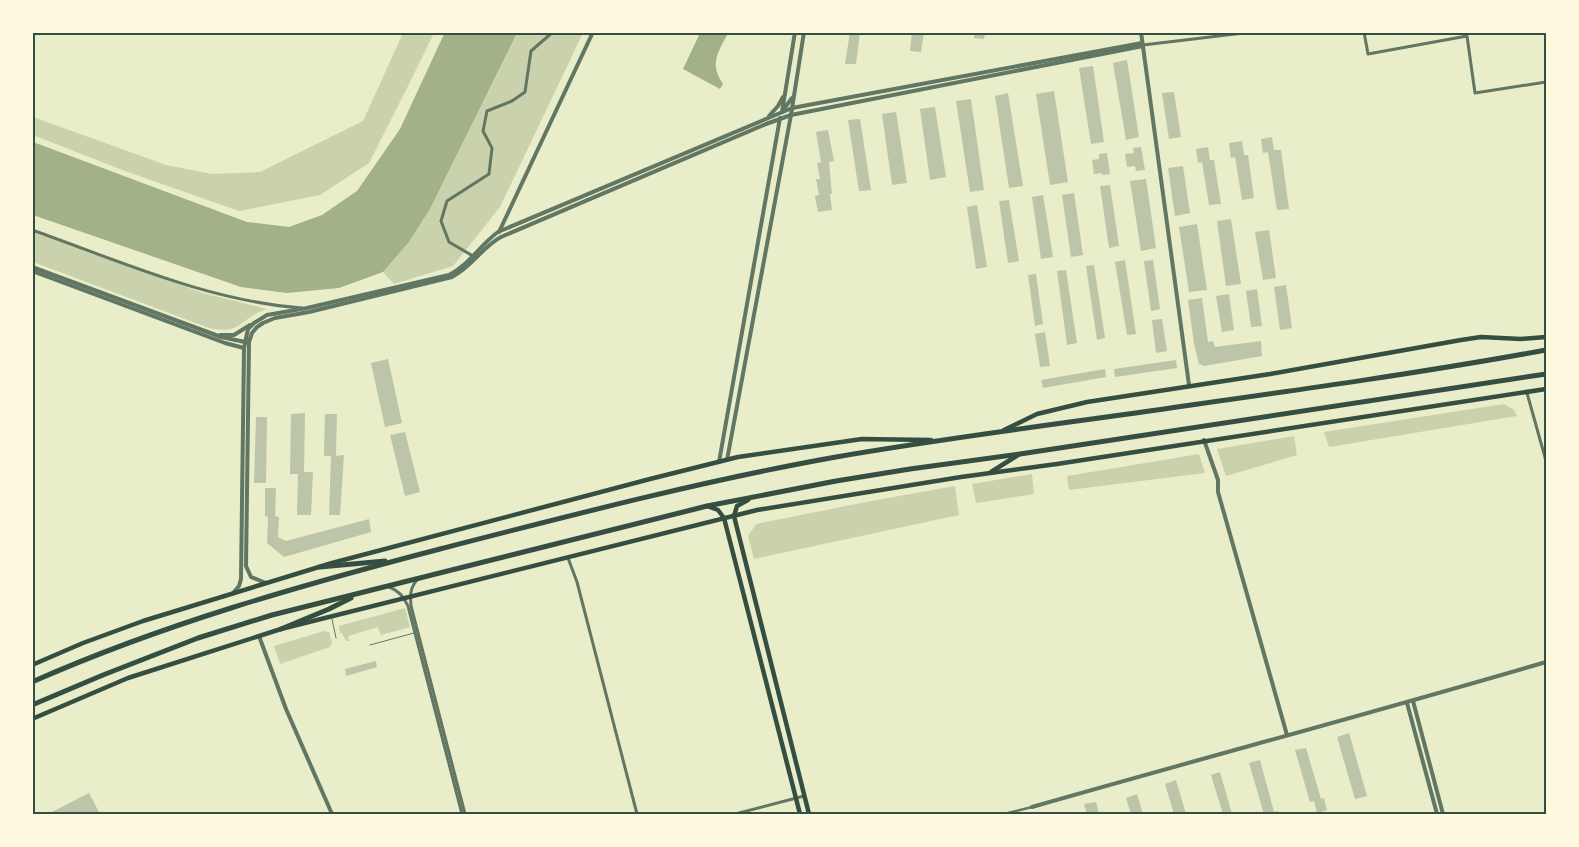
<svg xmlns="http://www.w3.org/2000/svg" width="1579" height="847" font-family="'Roboto Serif',serif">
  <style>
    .green { fill: #cad2ad }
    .water { fill: #a3b18a }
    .building { fill: #bcc5a7 }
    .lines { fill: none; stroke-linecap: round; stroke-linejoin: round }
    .service { stroke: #617663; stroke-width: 1 }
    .pedestrian { stroke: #617663; stroke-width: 2.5 }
    .minor { stroke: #617663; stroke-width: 3 }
    .tertiary { stroke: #617663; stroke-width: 4 }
    .secondary { stroke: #344e41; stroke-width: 4.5 }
    .trunk { stroke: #344e41; stroke-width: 5 }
    .neatline { fill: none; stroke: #344e41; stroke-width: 2 }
  </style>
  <rect width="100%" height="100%" fill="#e9edc9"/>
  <!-- green -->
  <g class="green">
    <polygon points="403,33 434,33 408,86 369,163 320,195 239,211 125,171 33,135 33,117 166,165 212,174 260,172 363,121"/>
    <polygon points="517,33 583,33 500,207 453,266 394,284 383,272 409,242 430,209"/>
    <path d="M32,232L203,293L267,309C239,318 241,337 206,327L33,262Z"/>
    <polygon points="1504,404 1514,410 1517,416 1329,447 1324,432"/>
    <polygon points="1294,436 1297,455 1226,476 1217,449"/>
    <polygon points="1199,454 1205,473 1069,490 1067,476"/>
    <polygon points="1032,474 1034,494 976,503 972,484"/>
    <polygon points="955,486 959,515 754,559 748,536 756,524 866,502"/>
    <polygon points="405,608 410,627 381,635 378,627 348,636 349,641 346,641 342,633 340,633 339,626"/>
    <polygon points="324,631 329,632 332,643 330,647 280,664 274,646"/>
  </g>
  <!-- water -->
  <g class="water">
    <polygon points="445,32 517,33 430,209 409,242 383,272 339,288 287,293 241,287 33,215 33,142 247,222 289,227 322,215 357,191 400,129"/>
    <path d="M700,33H728C718,53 709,63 723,84L720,89L683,69Z"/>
  </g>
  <!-- building -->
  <g class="building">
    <polygon points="850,32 860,33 856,64 845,64"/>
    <polygon points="912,32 924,32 921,52 910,51"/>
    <polygon points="975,32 985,32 984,39 974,38"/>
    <polygon points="1127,60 1139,137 1126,140 1113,63"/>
    <polygon points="1093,66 1104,142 1091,144 1079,68"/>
    <polygon points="1054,91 1068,182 1050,185 1036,94"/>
    <polygon points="1174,92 1181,137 1169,139 1162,93"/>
    <polygon points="1008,93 1023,186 1009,188 995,96"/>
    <polygon points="971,99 984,190 970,192 956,101"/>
    <polygon points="935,107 946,177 930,180 920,109"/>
    <polygon points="896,112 907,183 892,185 882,114"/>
    <polygon points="860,119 871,190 859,191 848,120"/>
    <polygon points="828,130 834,161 829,162 832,194 830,194 832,210 818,212 815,196 819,195 816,179 820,179 817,163 821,162 816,132"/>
    <polygon points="1272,137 1274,150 1281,150 1289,209 1277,210 1268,152 1263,153 1261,139"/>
    <polygon points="1242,141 1244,155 1248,155 1254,198 1242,200 1235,157 1231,158 1229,143"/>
    <polygon points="1141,147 1145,170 1136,171 1135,166 1127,167 1125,154 1134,153 1133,148"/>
    <polygon points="1208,147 1210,160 1214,160 1221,204 1209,205 1202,162 1198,163 1196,149"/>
    <polygon points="1107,153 1110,174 1102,175 1102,173 1094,174 1092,160 1099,159 1099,154"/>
    <polygon points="1183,166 1190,213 1175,216 1168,168"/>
    <polygon points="1146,179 1156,248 1141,251 1130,181"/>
    <polygon points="1110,185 1119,246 1109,248 1100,186"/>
    <polygon points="1074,193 1083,255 1071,257 1062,195"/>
    <polygon points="1043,195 1053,257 1041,259 1032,197"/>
    <polygon points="1009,200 1019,261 1008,263 999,201"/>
    <polygon points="977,205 987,267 976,269 967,207"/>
    <polygon points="1231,219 1241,284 1226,286 1217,221"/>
    <polygon points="1197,224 1207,290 1189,292 1179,227"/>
    <polygon points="1269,230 1276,278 1263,280 1255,232"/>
    <polygon points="1125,260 1136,334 1127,335 1115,262"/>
    <polygon points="1153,260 1160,309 1151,311 1144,261"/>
    <polygon points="1094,265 1105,338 1097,340 1086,266"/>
    <polygon points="1066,270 1077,343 1067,345 1057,271"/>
    <polygon points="1036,274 1043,324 1035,326 1028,275"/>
    <polygon points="1286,285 1292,328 1280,330 1274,287"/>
    <polygon points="1257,289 1262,326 1251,327 1246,291"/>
    <polygon points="1229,294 1234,330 1222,332 1216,296"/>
    <polygon points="1202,298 1208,342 1213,341 1215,347 1261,341 1262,356 1204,366 1199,364 1194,344 1188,300"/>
    <polygon points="1162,319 1167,351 1156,353 1152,320"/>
    <polygon points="1045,332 1050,366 1040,367 1035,334"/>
    <polygon points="388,359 402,423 385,427 371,363"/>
    <polygon points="1176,360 1177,368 1115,377 1114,369"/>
    <polygon points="1105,369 1106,377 1043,388 1041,380"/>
    <polygon points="305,413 304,472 313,472 311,515 297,515 298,474 290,474 291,414"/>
    <polygon points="325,414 337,414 336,456 344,455 340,515 329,515 331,456 324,456"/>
    <polygon points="256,417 267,417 266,483 254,483"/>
    <polygon points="405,432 420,492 405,496 390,435"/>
    <polygon points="265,488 276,488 275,516 279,517 278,537 286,541 369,519 371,532 284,557 267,543 268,517 265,516"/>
    <polygon points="376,661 377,667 346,676 345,669"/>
    <polygon points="1349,733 1367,796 1355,799 1337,737"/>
    <polygon points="1306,748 1321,799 1324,798 1327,810 1317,813 1314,801 1310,802 1295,750"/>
    <polygon points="1260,760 1274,812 1278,811 1279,814 1264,814 1249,763"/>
    <polygon points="1220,772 1232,814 1223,814 1211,775"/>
    <polygon points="1176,780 1186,814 1174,814 1165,784"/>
    <polygon points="89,793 100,814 48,814"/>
    <polygon points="1137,794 1143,814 1131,814 1126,798"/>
    <polygon points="1096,802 1099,814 1087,814 1084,804"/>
  </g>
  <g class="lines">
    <!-- service -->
    <g class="service">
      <polyline points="332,619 336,638"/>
      <polyline points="370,645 414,633"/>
    </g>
    <!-- pedestrian -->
    <polyline class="pedestrian" points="1004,814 1032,807"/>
    <!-- minor -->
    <g class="minor">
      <polyline points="1364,32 1368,54 1467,36 1475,93 1546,82"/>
      <polyline points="1143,45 1252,32"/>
      <path d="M32,230C120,261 208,301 302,308"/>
      <polyline points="473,256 449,242 441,221 447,201 489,174 492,148 483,131 487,111 512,101 525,92 531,51 553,32"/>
      <polyline points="1527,393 1546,461"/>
      <polyline points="568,558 577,582 637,814"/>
      <path d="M418,579C410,587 410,595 411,606L465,814"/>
      <path d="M389,587C398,590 404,597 408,606L462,814"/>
      <polyline points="735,814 804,796"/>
    </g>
    <!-- tertiary -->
    <g class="tertiary">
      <polyline points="1141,32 1189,385"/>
      <polyline points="783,110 792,98"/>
      <polyline points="782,112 795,32"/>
      <polyline points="769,116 778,106 783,97"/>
      <polyline points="499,232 593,32"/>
      <polyline points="32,267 221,337 245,342"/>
      <polyline points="32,271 225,343 244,348"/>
      <polyline points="220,335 234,335 250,325"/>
      <polyline points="1204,440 1218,480 1218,492 1287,735"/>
      <polyline points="727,460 791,115 804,32"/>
      <polyline points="719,462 780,118"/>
      <path d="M266,583L251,577L246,566L249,342L252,333L257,327L263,323L275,318L309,312L452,277C472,267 482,247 501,237L766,124L791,115L1143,46"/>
      <path d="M233,593L239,586L241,579L244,348L248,329L254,323L267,315L307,308L449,275C469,265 480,245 498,232L792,108L1142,43"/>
      <polyline points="259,636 286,709 332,814"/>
      <polyline points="1413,701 1443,814"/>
      <polyline points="1407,703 1437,814"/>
      <path d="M1032,807C1203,758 1376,712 1546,662"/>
    </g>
    <!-- secondary -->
    <g class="secondary">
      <polyline points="1004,430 1037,414 1087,402 1270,374 1461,340 1481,337 1521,339 1546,337"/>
      <polyline points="991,472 1018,455"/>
      <polyline points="748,500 737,506 734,516 809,814"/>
      <polyline points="707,506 718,510 724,518 800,814"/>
      <polyline points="32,665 83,643 143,621 332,563 650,479 738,457 862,439 931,440"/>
      <polyline points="32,719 128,678 281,629 757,510 961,477 1057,464 1546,389"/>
    </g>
    <!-- trunk -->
    <g class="trunk">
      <polyline points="320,567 385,561"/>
      <polyline points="281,629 329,609 351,598"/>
      <path d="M32,682C163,624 302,585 440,549C572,515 702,481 836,457C951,437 1068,423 1184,406C1305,389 1426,372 1546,350"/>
      <polyline points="32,705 103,675 198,638 272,615 707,506 836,481 910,469 1020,454 1546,374"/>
    </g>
  </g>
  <!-- border -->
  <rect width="1579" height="847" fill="none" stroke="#fefae0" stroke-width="68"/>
  <rect x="34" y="34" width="1511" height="779" class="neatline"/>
</svg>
